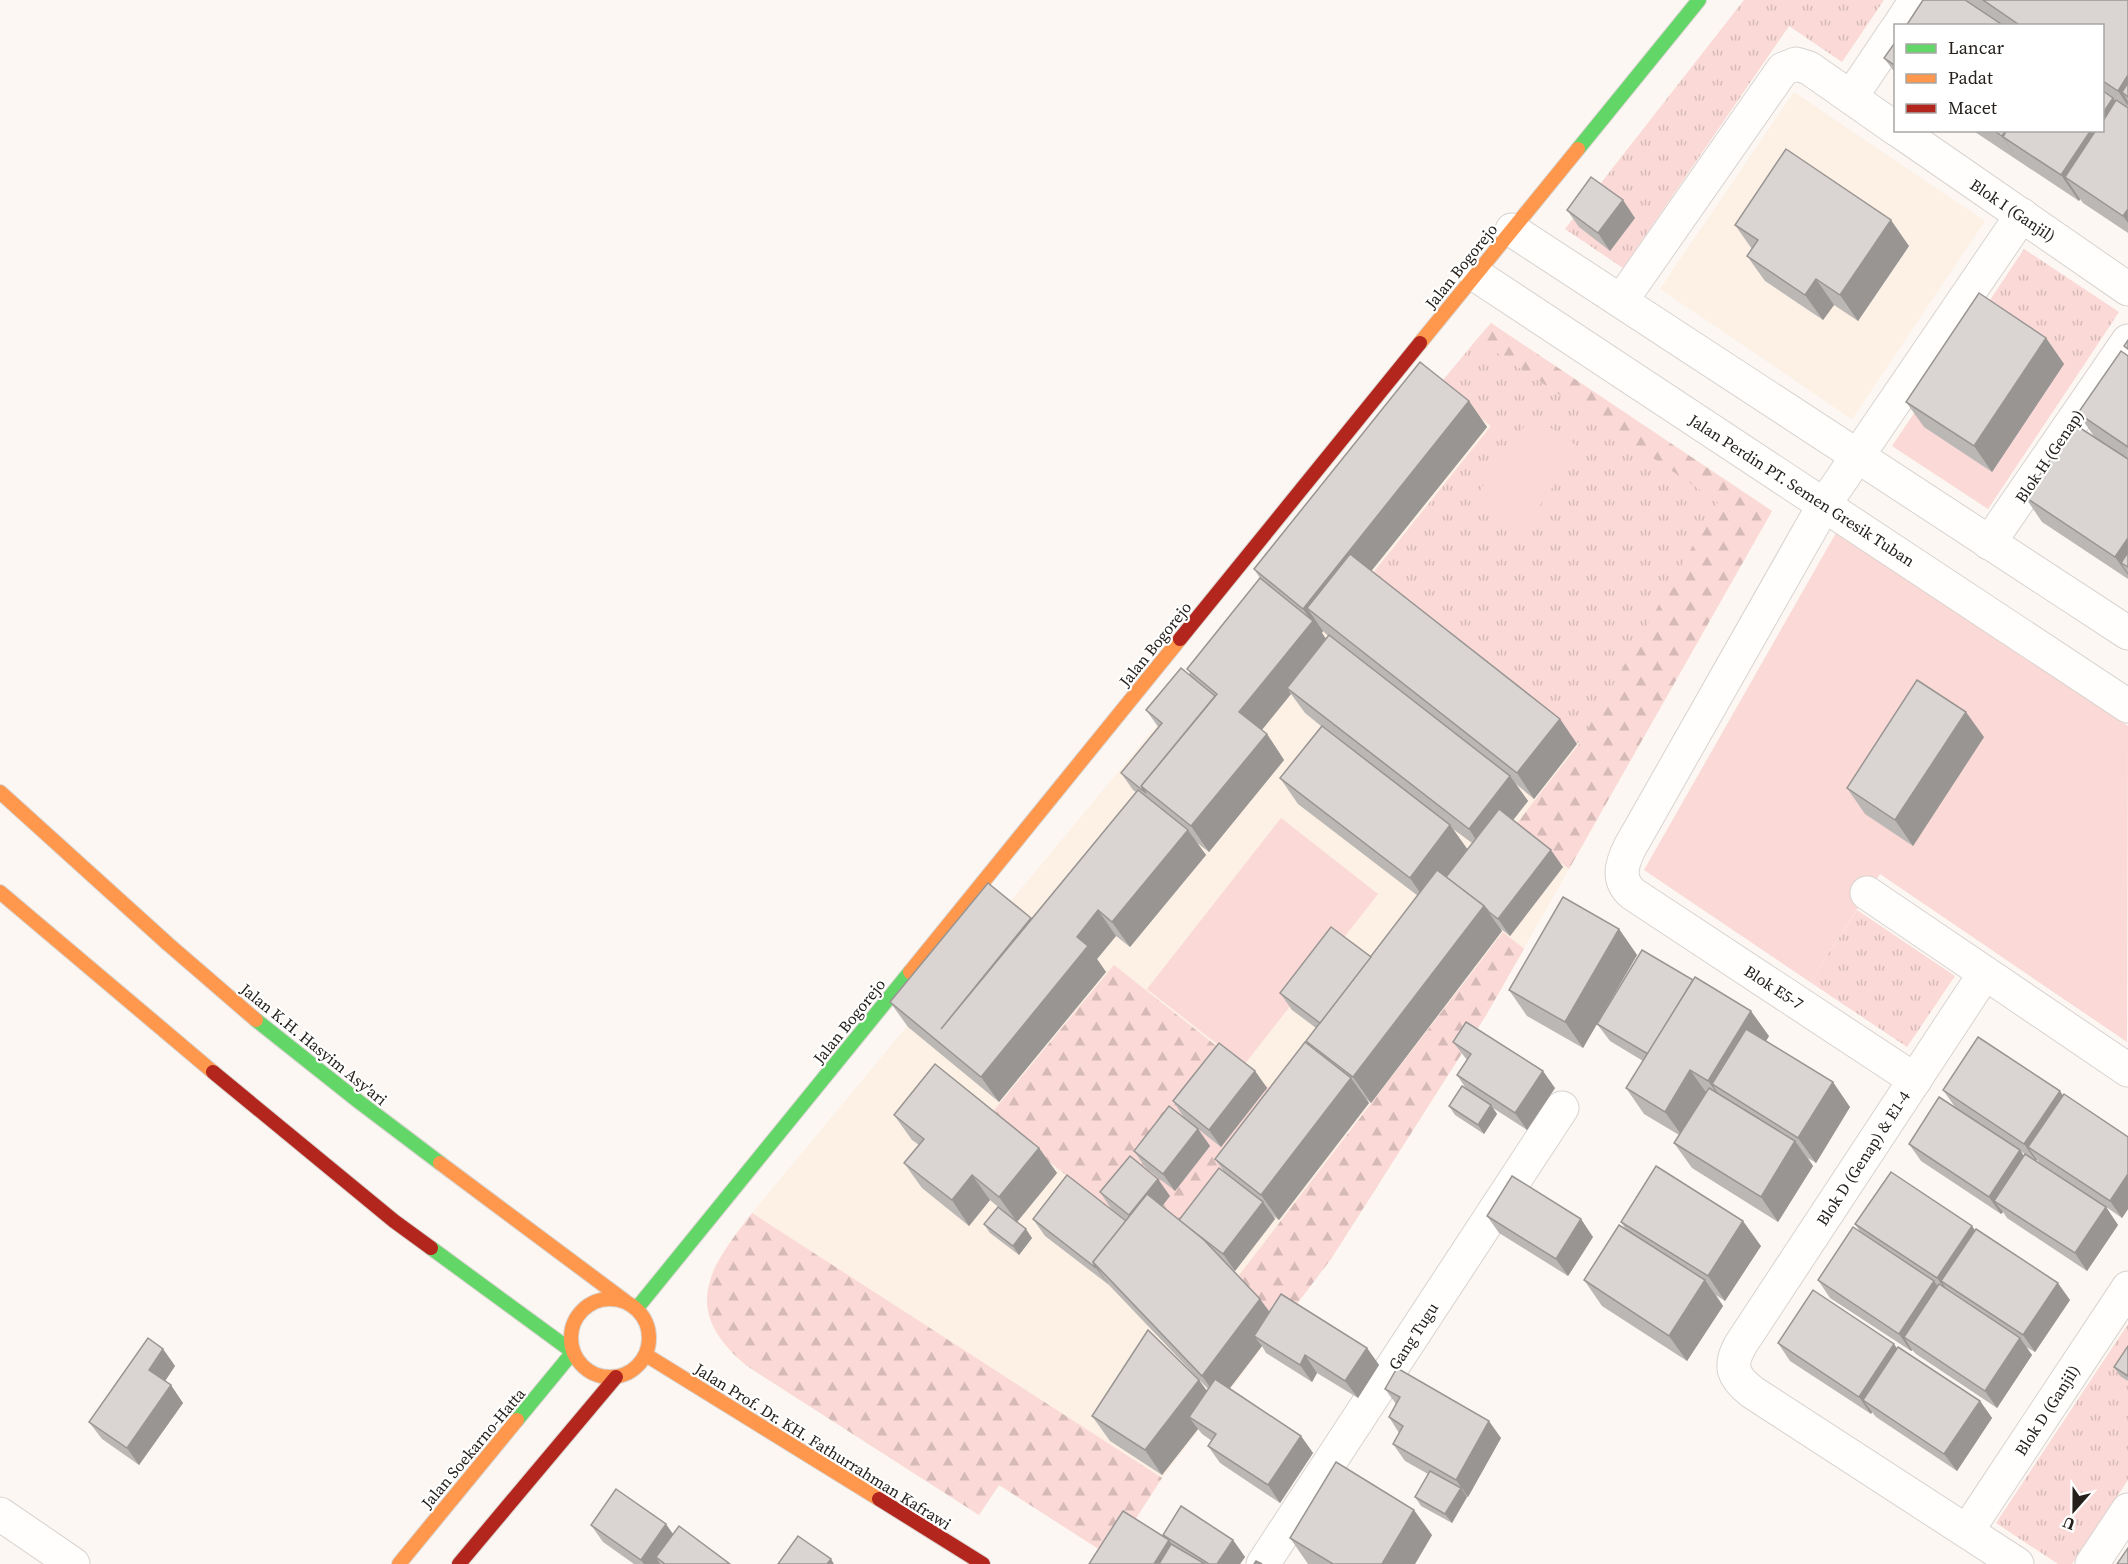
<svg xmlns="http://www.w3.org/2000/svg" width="2128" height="1564" font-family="'Source Serif 4',serif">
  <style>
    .built { fill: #fdf0e4 }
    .grass { fill: url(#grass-tufts) }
    .forest { fill: url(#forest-firs) }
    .garden { fill: #fad9d6 }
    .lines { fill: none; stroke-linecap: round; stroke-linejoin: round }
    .street-casing { stroke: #d8d3cf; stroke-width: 35 }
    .fast-casing { stroke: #d8d3cf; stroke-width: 16 }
    .slow-casing { stroke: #d8d3cf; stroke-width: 16 }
    .jam-casing { stroke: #d8d3cf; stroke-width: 16 }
    .street { stroke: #fffefd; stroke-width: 33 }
    .fast { stroke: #63d668; stroke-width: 14 }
    .slow { stroke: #ff974d; stroke-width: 14 }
    .jam { stroke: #b3261e; stroke-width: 14 }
    .wall { fill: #bbb7b5; fill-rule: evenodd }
    .shaded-wall { fill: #999593 }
    .building { fill: #dad5d2; stroke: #999593; stroke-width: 1.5 }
    .labels { text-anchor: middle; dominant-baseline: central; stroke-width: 4.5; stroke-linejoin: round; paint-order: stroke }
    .street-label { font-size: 16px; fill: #25201c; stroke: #fff }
  </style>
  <defs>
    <pattern id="grass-tufts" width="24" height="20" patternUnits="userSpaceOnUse" patternTransform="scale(1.5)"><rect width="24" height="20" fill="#fad9d6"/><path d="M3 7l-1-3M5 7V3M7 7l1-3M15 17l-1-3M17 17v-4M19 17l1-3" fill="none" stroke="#d6bab7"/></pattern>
    <pattern id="forest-firs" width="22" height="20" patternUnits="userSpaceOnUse" patternTransform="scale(1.5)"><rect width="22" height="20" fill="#fad9d6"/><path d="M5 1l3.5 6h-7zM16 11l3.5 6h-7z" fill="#d6bab7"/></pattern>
  </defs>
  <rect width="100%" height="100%" fill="#fcf7f2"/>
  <!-- built -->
  <g class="built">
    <polygon points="1794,92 1985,221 1852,419 1660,289"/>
    <polygon points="1491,323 1772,511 1485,1017 1331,1259 1162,1478 1111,1557 999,1485 979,1515 747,1366 731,1352 718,1335 709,1314 707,1302 708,1291 713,1269 729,1243 752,1213"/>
  </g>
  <!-- grass -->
  <g class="grass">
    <polygon points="1744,0 1884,0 1842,62 1789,26 1623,268 1565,229"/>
    <polygon points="2024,249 2119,312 2080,371 1984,309"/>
    <polygon points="1477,339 1719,502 1579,744 1369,578 1491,426 1439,385"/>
    <polygon points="1857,910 1955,976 1907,1047 1810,982"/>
    <polygon points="2128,1324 2128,1480 2072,1564 2058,1564 1996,1523"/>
  </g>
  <!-- forest -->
  <g class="forest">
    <polygon points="1491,323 1772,511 1569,869 1514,827 1579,744 1718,502 1477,339"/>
    <polygon points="1503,932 1524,949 1485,1017 1331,1259 1281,1325 1237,1278"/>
    <polygon points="1114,965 1291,1105 1190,1235 1146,1238 990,1115"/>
    <path d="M752,1213L1162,1478L1111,1557L999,1485L979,1515L747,1366C680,1310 708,1270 752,1213Z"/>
  </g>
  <!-- garden -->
  <g class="garden">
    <polygon points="1984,309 2080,371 1988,509 1892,446"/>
    <polygon points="1532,415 1580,448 1522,531 1474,499"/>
    <polygon points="1836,533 2128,726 2127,1042 1880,874 1810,982 1644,870"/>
    <polygon points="1281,818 1378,894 1244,1065 1147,989"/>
  </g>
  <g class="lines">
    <!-- street casing -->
    <g class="street-casing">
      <g id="street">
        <polyline points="1899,26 1916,0"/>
        <polyline points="1851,97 1896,30"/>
        <polyline points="1898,130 2128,289"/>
        <polyline points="1512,230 2128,633"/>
        <polyline points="1476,275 2128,706"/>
        <polyline points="1621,301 1783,69 1796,64 1809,68 1896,129"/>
        <polyline points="1989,543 2128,341"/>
        <polyline points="1867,893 2128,1070"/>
        <path d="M1985,973L1741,1344C1728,1366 1733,1377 1752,1392L2017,1564"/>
        <path d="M1915,1080L1633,894C1616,880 1622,863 1630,847L1824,505L2022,215"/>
        <polyline points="0,1514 73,1564"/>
        <polyline points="1967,1531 2128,1288"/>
        <polyline points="1263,1564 1562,1108"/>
        <polyline points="2092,1564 2128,1510"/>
      </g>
    </g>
    <!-- fast casing -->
    <g class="fast-casing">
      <g id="fast">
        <polyline points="1578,149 1699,0"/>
        <polyline points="256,1020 358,1101 440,1163"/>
        <polyline points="431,1248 573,1352 517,1420"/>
        <polyline points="637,1308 910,972"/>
      </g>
    </g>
    <!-- slow casing -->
    <g class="slow-casing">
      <g id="slow">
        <polyline points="1420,343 1578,149"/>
        <polyline points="0,792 168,944 256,1020"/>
        <polyline points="0,892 213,1072"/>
        <polyline points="910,972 1180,639"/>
        <polyline points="440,1163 625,1301"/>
        <circle cx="610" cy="1338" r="39"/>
        <polyline points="646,1355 879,1499"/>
        <polyline points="399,1564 517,1420"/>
      </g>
    </g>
    <!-- jam casing -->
    <g class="jam-casing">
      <g id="jam">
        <polyline points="1180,639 1420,343"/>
        <polyline points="213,1072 394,1221 431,1248"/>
        <polyline points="879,1499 983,1564"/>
        <polyline points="459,1564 616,1377"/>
      </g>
    </g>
    <!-- street -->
    <use href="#street" class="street"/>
    <!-- fast -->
    <use href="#fast" class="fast"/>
    <!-- slow -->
    <use href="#slow" class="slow"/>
    <!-- jam -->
    <use href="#jam" class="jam"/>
  </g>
  <!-- wall -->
  <g class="wall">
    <polygon points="1923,0 2128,0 2128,233 2083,203 2080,199 2079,201 1972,130 2103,130 2103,26 1906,26"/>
    <polygon points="1896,41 1896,74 1884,58"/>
    <polygon points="1567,210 1635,218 1610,251 1579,227"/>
    <polygon points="1735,225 1909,246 1858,321 1834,305 1823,320 1765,281 1747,256 1752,249"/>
    <polygon points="2046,338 2064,364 1992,472 1924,427 1906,402"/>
    <polygon points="2128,356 2128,579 2042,522 2025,497 2095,438 2078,413"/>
    <path d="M1469,401L1487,427L1371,571L1560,719L1577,744L1534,799L1516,784L1528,801L1513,820L1563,867L1510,936L1501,929L1502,931L1371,1103L1366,1099L1369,1103L1279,1220L1273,1216L1275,1219L1235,1271L1232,1269L1260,1299L1270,1312L1367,1348L1379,1365L1358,1398L1317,1373L1312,1382L1266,1353L1262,1346L1230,1388L1301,1436L1313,1453L1280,1503L1220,1463L1208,1446L1212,1441L1202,1434L1198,1429L1162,1475L1110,1441L1092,1416L1199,1380L1207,1391L1208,1389L1109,1285L1045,1236L1033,1219L1126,1220L1112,1210L1100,1192L1170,1196L1162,1206L1179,1220L1223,1170L1215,1159L1308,1045L1306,1041L1316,1028L1292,1010L1280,993L1371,957L1418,896L1298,804L1280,778L1321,726L1305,713L1291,694L1262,730L1267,734L1284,760L1209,852L1196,842L1206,855L1130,947L1116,936L1097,959L1106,972L999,1102L908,1027L890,1002L1031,918V919L1136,792L1133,790L1121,773L1159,728L1146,710L1190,673L1187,669L1260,578L1254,569ZM1323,631L1328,636L1326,639L1322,633ZM1453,829L1472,843L1467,849Z"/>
    <polygon points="1984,737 1913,846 1865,814 1847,788"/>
    <polygon points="1619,929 1637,955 1583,1048 1527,1016 1509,990"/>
    <polygon points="1597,1024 1769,1036 1766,1041 1850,1107 1816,1163 1808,1158 1813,1166 1778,1222 1692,1168 1674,1143 1679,1135 1644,1114 1626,1088 1643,1061 1610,1041"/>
    <polygon points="1453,1042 1555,1088 1527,1130 1493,1108 1497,1114 1484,1134 1455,1115 1449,1106 1467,1090 1457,1075 1467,1060"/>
    <polygon points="1255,1071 1267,1088 1221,1147 1198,1129 1210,1146 1175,1191 1146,1168 1134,1151 1185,1119 1173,1101"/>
    <path d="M1943,1090L2063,1096L2128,1137V1209L2122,1218L2106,1207L2118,1225L2087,1271L2007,1218L2003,1212L2001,1214L1921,1161L1909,1144L1955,1107ZM2020,1151L2036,1161L2037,1160L2040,1164L2024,1156Z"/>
    <polygon points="894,1115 1039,1148 1057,1173 1017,1222 1032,1238 1019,1255 990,1233 984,1224 1016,1222 990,1200 969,1226 922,1188 904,1163 919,1145 912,1140"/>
    <polygon points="1487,1216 1593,1237 1568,1276 1499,1233"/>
    <polygon points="1621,1222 1761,1246 1725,1301 1716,1295 1723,1306 1687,1361 1602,1306 1584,1280 1627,1231"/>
    <polygon points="1855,1224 1975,1230 2070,1300 2035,1352 2026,1347 2032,1355 1997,1408 1916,1354 1912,1350 1911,1351 1830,1298 1818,1280 1861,1233"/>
    <polygon points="1778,1343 1897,1349 1980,1401 1992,1418 1957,1471 1876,1417 1872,1412 1871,1414 1790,1361"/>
    <polygon points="2128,1346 2128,1381 2120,1376 2114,1367"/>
    <polygon points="163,1349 175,1366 165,1381 183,1403 139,1465 102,1439 89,1422"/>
    <polygon points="1385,1389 1501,1438 1468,1497 1466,1496 1467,1497 1452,1523 1421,1506 1415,1497 1428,1474 1405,1461 1393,1444 1399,1433 1389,1417 1396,1404"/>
    <polygon points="591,1525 673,1534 730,1564 634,1564 603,1542"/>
    <polygon points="1163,1535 1233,1540 1245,1557 1240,1564 1089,1564 1166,1538"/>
    <polygon points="1432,1535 1415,1564 1308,1564 1290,1538"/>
  </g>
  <!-- shaded-wall -->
  <g class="shaded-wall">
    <polygon points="2128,75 2128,97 2122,92 2128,101 2128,106 2118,91"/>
    <polygon points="2113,98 2128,120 2065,177 2080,199 2079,201 2061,175 2091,130 2103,130 2103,113"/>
    <polygon points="2006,130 2040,130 2003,137 2019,162 2002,136"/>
    <polygon points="1623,200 1635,218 1610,251 1598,233"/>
    <polygon points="2128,209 2128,223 2123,216"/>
    <polygon points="1891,220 1909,246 1858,321 1840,295"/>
    <polygon points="1816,279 1834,305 1823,320 1805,295"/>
    <polygon points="2046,338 2064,364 1992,472 1974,446"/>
    <polygon points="1469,401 1487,427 1328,625 1307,608 1323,631 1322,633 1331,646 1287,688 1291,694 1256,737 1239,712 1312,622 1303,609"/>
    <polygon points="2128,538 2128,567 2121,563 2128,573 2128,575 2115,557"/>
    <polygon points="1966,712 1984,737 1913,846 1895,820"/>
    <polygon points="1560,719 1577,744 1534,799 1517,773"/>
    <polygon points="1267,734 1284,760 1209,852 1191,826"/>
    <polygon points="1510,776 1528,801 1486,855 1469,829"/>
    <polygon points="1450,825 1468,850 1427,903 1410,878"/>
    <polygon points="1188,830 1206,855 1130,947 1112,922"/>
    <polygon points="1551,850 1563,867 1510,936 1498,919"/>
    <polygon points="1484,906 1502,931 1371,1103 1353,1077"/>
    <polygon points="1098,910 1116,936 1097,959 1106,972 999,1102 981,1077 1077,937"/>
    <polygon points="1619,929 1637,955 1583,1048 1565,1022"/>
    <polygon points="1751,1011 1769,1036 1732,1097 1712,1084 1726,1105 1726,1106 1708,1081"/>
    <polygon points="1690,1070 1708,1095 1683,1137 1665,1112"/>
    <polygon points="1255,1071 1267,1088 1221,1147 1209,1130"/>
    <polygon points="1543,1071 1555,1088 1527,1130 1515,1113"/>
    <polygon points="1351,1078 1369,1103 1279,1220 1261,1195"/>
    <polygon points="1833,1082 1850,1107 1816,1163 1798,1138"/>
    <polygon points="2060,1091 2072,1109 2028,1147 2037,1160 2036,1161 2024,1144"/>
    <polygon points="1491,1105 1497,1114 1484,1134 1478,1125"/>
    <polygon points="1198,1129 1210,1146 1175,1191 1163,1174"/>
    <polygon points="1795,1141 1813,1166 1778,1222 1761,1197"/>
    <polygon points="1039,1148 1057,1173 1017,1222 999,1197"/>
    <polygon points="2020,1150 2032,1168 1994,1201 2003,1212 2001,1214 1989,1197"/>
    <polygon points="2128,1174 2128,1209 2122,1218 2110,1201"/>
    <polygon points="972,1175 990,1200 969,1226 952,1200"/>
    <polygon points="1158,1179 1170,1196 1141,1233 1129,1215"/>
    <polygon points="1263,1202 1275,1219 1235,1271 1223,1254"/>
    <polygon points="2106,1207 2118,1225 2087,1271 2075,1253"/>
    <polygon points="1581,1219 1593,1237 1568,1276 1556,1259"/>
    <polygon points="1743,1221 1761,1246 1725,1301 1708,1276"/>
    <polygon points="1972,1226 1984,1243 1941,1281 1950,1294 1949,1295 1937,1278"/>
    <polygon points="1026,1229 1032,1238 1019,1255 1013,1246"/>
    <polygon points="1097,1267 1109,1285 1096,1268"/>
    <polygon points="1705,1280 1723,1306 1687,1361 1669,1336"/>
    <polygon points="1934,1281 1946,1298 1904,1337 1912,1350 1911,1351 1899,1334"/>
    <polygon points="2058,1283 2070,1300 2035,1352 2023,1335"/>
    <polygon points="1260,1299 1278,1324 1254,1336 1262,1346 1220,1401 1202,1376"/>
    <polygon points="2020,1338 2032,1355 1997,1408 1985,1391"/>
    <polygon points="1894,1344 1906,1361 1863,1400 1872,1412 1871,1414 1859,1397"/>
    <polygon points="1367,1348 1379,1365 1358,1398 1345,1381"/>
    <polygon points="163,1349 175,1366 161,1387 149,1370"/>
    <polygon points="1305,1355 1317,1373 1312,1382 1300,1365"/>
    <polygon points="1199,1380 1217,1405 1189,1417 1198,1429 1162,1475 1145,1450"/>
    <polygon points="171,1385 183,1403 139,1465 127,1448"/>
    <polygon points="1980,1401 1992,1418 1957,1471 1944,1454"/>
    <polygon points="1489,1421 1501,1438 1468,1497 1456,1480"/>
    <polygon points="1301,1436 1313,1453 1280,1503 1268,1485"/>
    <polygon points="1461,1488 1467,1497 1452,1523 1445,1514"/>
    <polygon points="1414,1510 1432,1535 1415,1564 1382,1564"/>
    <polygon points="666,1524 678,1541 656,1557 660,1564 644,1564 641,1560"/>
    <polygon points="1169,1540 1181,1558 1177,1564 1154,1564"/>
    <polygon points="1233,1540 1245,1557 1240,1564 1217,1564"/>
    <polygon points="831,1559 834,1564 827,1564"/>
  </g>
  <!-- building -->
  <g class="building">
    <polygon points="1923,0 1965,0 2004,26 1906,26"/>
    <polygon points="1983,0 2128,0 2128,75 2118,91 2103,81 2103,26 2021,26"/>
    <polygon points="1896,41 1896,66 1884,58"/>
    <polygon points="2128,83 2128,97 2122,92"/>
    <polygon points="2103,91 2113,98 2103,113"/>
    <polygon points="2116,100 2128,108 2128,209 2123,216 2065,177 2096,130 2103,130 2103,121"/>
    <polygon points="1993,130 2006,130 2002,136"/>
    <polygon points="2007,130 2091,130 2061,175 2003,137"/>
    <polygon points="1786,149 1891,220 1840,295 1816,279 1805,295 1747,256 1758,240 1735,225"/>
    <polygon points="1591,177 1623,200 1598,233 1567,210"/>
    <polygon points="1979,293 2046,338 1974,446 1906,402"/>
    <polygon points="2128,340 2128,349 2124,346"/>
    <polygon points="2121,351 2128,356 2128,447 2078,413"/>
    <polygon points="1420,362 1469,401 1303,609 1254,569"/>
    <polygon points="2074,424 2128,459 2128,538 2115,557 2025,497"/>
    <polygon points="2128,552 2128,567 2121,563"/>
    <polygon points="1350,554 1560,719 1517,773 1307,608"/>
    <polygon points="1260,578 1313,621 1239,712 1267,734 1191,826 1141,786 1217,694 1187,669"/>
    <polygon points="1329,635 1510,776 1469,829 1287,688"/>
    <polygon points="1181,668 1215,696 1141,786 1146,793 1121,773 1162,723 1146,710"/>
    <polygon points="1917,680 1966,712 1895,820 1847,788"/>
    <polygon points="1322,726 1450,825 1410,878 1280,778"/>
    <polygon points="1138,790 1188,830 1112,922 1098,910 1077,937 1088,946 981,1077 890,1002 988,883 1031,918 941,1029"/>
    <polygon points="1499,809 1551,850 1498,919 1489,912 1484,906 1446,877"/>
    <polygon points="1437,870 1484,906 1353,1077 1306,1041"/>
    <polygon points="1563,897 1619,929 1565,1022 1509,990"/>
    <polygon points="1331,927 1371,957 1320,1023 1280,993"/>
    <polygon points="1642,950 1693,980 1648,1054 1597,1024"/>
    <polygon points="1695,977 1751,1011 1708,1081 1690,1070 1665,1112 1626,1088"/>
    <polygon points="1466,1022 1543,1071 1515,1113 1457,1075 1471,1054 1453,1042"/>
    <polygon points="1746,1029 1833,1082 1798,1138 1712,1084"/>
    <polygon points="1978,1037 2060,1091 2024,1144 1943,1090"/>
    <polygon points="1305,1042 1351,1078 1261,1195 1215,1159"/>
    <polygon points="1219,1043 1255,1071 1209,1130 1173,1101"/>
    <polygon points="935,1064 1039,1148 999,1197 972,1175 952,1200 904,1163 924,1139 894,1115"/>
    <polygon points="1462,1086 1491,1105 1478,1125 1449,1106"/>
    <polygon points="1709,1088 1795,1141 1761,1197 1674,1143"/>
    <polygon points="2064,1094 2128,1137 2128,1174 2110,1201 2028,1147"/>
    <polygon points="1939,1097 2020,1150 1989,1197 1909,1144"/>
    <polygon points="1169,1106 1198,1129 1163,1174 1134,1151"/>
    <polygon points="2025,1154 2106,1207 2075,1253 1994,1201"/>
    <polygon points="1130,1156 1158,1179 1129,1215 1100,1192"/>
    <polygon points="1656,1166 1743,1221 1708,1276 1621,1222"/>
    <polygon points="1219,1168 1263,1202 1223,1254 1179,1220"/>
    <polygon points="1891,1172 1972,1226 1937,1278 1855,1224"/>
    <polygon points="1067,1175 1126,1221 1093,1262 1096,1268 1033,1219"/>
    <polygon points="1512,1176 1581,1219 1556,1259 1487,1216"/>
    <polygon points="1147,1194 1204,1240 1260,1299 1202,1376 1093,1262"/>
    <polygon points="998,1207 1026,1229 1013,1246 984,1224"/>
    <polygon points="1619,1225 1705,1280 1669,1336 1584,1280"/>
    <polygon points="1853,1227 1934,1281 1899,1334 1818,1280"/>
    <polygon points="1976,1229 2058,1283 2023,1335 1941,1281"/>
    <polygon points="1939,1284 2020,1338 1985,1391 1904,1337"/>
    <polygon points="1813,1290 1894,1344 1859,1397 1778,1343"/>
    <polygon points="1281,1294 1367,1348 1345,1381 1305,1355 1300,1365 1254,1336"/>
    <polygon points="1148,1330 1199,1380 1145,1450 1092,1416"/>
    <polygon points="148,1338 163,1349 149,1370 171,1385 127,1448 89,1422"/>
    <polygon points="2128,1346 2128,1376 2114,1367"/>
    <polygon points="1898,1347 1980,1401 1944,1454 1863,1400"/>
    <polygon points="1397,1368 1489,1421 1456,1480 1393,1444 1403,1426 1389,1417 1400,1397 1385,1389"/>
    <polygon points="1215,1379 1301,1436 1268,1485 1208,1446 1216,1434 1189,1417"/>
    <polygon points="1336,1462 1414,1510 1382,1564 1333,1564 1290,1538"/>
    <polygon points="1430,1471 1461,1488 1445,1514 1415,1497"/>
    <polygon points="616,1489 666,1524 641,1560 591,1525"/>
    <polygon points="1181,1506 1233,1540 1217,1564 1209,1564 1163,1535"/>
    <polygon points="1123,1511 1169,1540 1154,1564 1089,1564"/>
    <polygon points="679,1526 730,1564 665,1564 656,1557"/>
    <polygon points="798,1536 831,1559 827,1564 778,1564"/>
    <polygon points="1171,1544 1205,1564 1159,1564"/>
    <polygon points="2128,1548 2128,1564 2117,1564"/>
    <polygon points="1256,1561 1262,1564 1254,1564"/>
  </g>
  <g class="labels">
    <!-- street labels -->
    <g class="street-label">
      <text transform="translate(2013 210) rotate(34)">Blok I (Ganjil)</text>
      <text transform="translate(1461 266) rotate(-51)">Jalan Bogorejo</text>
      <text transform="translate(2049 456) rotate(-56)">Blok H (Genap)</text>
      <text transform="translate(1802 490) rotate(33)">Jalan Perdin PT. Semen Gresik Tuban</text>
      <text transform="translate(1155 644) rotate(-51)">Jalan Bogorejo</text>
      <text transform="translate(1774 987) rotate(33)">Blok E5-7</text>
      <text transform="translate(849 1021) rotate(-51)">Jalan Bogorejo</text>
      <text transform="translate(314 1044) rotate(39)">Jalan K.H. Hasyim Asy'ari</text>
      <text transform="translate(1863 1158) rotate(-57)">Blok D (Genap) &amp; E1-4</text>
      <text transform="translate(1413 1336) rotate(-57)">Gang Tugu</text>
      <text transform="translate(2047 1410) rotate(-57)">Blok D (Ganjil)</text>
      <text transform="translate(823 1446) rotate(32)">Jalan Prof. Dr. KH. Fathurrahman Kafrawi</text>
      <text transform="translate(473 1448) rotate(-50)">Jalan Soekarno-Hatta</text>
    </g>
  </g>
  <!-- legend -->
  <rect x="1894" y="24" width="210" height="108" fill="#ffffff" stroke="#a8a6a4" stroke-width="1.5"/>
  <rect x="1906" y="44" width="30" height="9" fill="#63d668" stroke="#a8a6a4" stroke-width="1.5"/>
  <text x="1948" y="54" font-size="18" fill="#25201c">Lancar</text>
  <rect x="1906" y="74" width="30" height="9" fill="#ff974d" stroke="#a8a6a4" stroke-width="1.5"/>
  <text x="1948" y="84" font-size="18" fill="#25201c">Padat</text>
  <rect x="1906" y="104" width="30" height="9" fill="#b3261e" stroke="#a8a6a4" stroke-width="1.5"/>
  <text x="1948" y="114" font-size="18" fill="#25201c">Macet</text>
  <!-- north arrow -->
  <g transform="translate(2074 1510) rotate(201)" stroke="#ffffff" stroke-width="4.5" paint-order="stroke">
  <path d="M0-4.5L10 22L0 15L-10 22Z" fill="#25201c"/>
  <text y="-9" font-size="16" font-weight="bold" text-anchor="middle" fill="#25201c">U</text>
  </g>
</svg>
